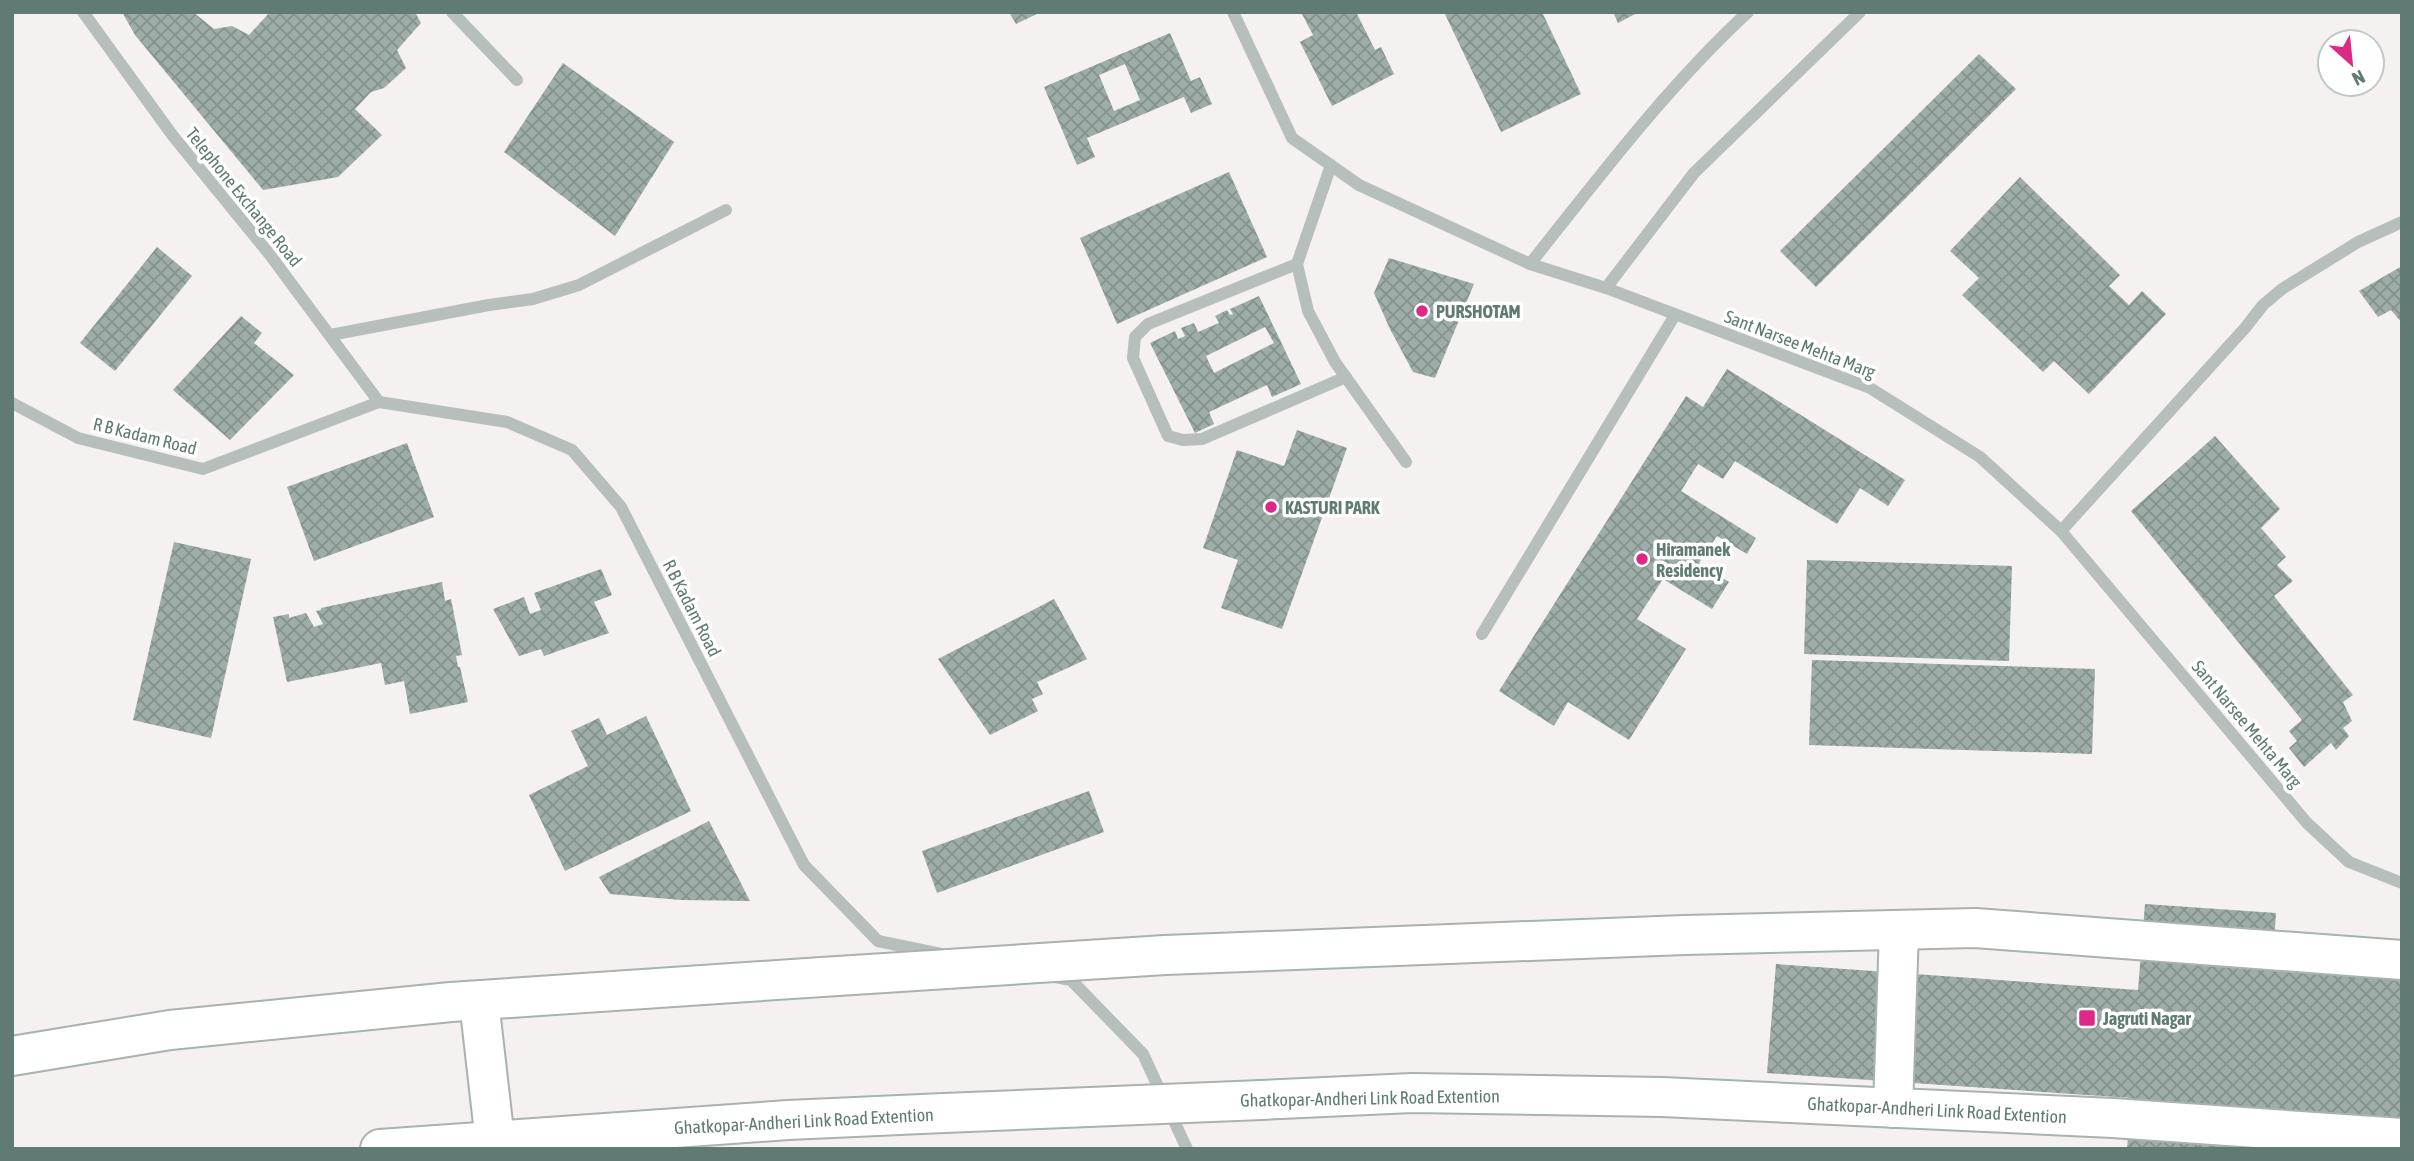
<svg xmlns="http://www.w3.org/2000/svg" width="2414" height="1161" font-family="'Asap Condensed',sans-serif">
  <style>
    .building { fill: url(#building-cross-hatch); fill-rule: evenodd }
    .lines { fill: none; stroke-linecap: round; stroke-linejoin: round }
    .major-casing { stroke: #a8b2af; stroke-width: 42 }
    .minor { stroke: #b6bfbc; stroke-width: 12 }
    .major { stroke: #fff; stroke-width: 38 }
    .major-bridge-casing { stroke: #a8b2af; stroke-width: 42; stroke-linecap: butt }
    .major-bridge { stroke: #fff; stroke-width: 38 }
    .poi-dot { fill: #dc2886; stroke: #fff; stroke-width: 2.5 }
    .labels { text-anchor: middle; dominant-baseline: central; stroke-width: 7; stroke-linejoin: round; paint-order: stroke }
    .street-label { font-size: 18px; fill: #607b73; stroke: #fff }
    .poi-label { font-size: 18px; font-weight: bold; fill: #607b73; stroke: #fff; text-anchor: start }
  </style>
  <defs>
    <pattern id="building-cross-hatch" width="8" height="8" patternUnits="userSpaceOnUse" patternTransform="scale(1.75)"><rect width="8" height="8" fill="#9eada8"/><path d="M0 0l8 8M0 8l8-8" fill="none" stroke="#84928d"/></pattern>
  </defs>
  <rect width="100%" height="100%" fill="#f4f1f0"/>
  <!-- building -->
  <g class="building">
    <polygon points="122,12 193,12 214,29 232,26 249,35 270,12 415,12 421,23 397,50 406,68 384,88 371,92 355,109 382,135 338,177 263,190 135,35"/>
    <polygon points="1009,12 1041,12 1016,24"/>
    <polygon points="1301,12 1356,12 1375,50 1381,47 1394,74 1332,106 1300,42 1313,35"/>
    <polygon points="1444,12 1542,12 1581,94 1501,132"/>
    <polygon points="1613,12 1639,12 1618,23"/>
    <path d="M1170,33L1191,81L1200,77L1212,104L1191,113L1184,97L1087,138L1095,157L1077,165L1044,87ZM1125,64L1140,100L1114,111L1099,75Z"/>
    <polygon points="1979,54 2016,89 1816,287 1780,251"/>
    <polygon points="563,63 674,142 615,236 504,152"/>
    <polygon points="1229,172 1267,257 1117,324 1080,238"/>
    <polygon points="2020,177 2120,275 2109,286 2129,305 2142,291 2166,314 2089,394 2054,361 2043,372 1962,295 1979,278 1950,251"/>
    <polygon points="157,247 192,276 115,371 80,343"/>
    <polygon points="1389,258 1474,284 1435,378 1413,372 1390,329 1374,293"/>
    <polygon points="2402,266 2402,323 2391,310 2378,317 2359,291"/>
    <path d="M1259,296L1301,384L1272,397L1267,385L1209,412L1214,424L1195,433L1150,343L1175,331L1178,339L1185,336L1181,328L1194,323L1198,332L1219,323L1215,316L1227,310L1230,315L1233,314L1230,309ZM1265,327L1274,343L1214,373L1206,356Z"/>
    <polygon points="241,316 262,333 254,343 294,375 230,440 173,390"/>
    <polygon points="1727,369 1905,480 1888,506 1860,488 1837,524 1735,461 1723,479 1698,464 1681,491 1756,538 1747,554 1717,536 1699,563 1729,582 1712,609 1663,579 1637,619 1686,649 1629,740 1568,702 1554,726 1499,691 1686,396 1703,407"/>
    <polygon points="1297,430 1347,448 1282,629 1221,608 1238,560 1203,548 1237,450 1284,466"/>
    <polygon points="2215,436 2280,509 2261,528 2286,557 2277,565 2293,581 2274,596 2353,695 2343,702 2352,721 2343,728 2349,736 2336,750 2331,743 2304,767 2289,748 2297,741 2289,731 2302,720 2131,511"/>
    <polygon points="407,443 434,517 314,561 287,487"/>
    <polygon points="174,542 251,559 211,738 133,720"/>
    <polygon points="1807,560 2012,566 2009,661 1804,654"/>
    <polygon points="601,569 612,595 594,602 609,633 544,656 541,649 519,656 493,609 524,597 530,614 541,610 534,593"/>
    <polygon points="442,582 445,601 451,599 462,655 456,656 458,667 460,667 468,702 410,714 404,681 385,685 381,663 287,682 273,617 289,614 289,618 306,613 314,627 323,624 316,611 321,610 321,608"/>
    <polygon points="1054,599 1087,659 1037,682 1043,694 1032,699 1038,711 990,735 938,659"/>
    <polygon points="1812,660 2095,669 2092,754 1809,745"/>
    <polygon points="646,716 691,811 565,871 529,795 588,766 571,731 599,718 607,735"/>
    <polygon points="1089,791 1104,832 937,893 922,851"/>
    <polygon points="709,821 750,901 681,900 610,894 599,877"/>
    <polygon points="2145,904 2276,913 2272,971 2402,980 2402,1149 2127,1149 2131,1098 1767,1073 1776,964 2138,990"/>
  </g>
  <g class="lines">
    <!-- major casing -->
    <g class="major-casing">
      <g id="major">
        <polyline points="1165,955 1684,935 1975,928 2402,960"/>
        <polyline points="479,1001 495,1141"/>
        <polyline points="12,1056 170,1030 451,1002 822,977"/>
        <polyline points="1261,1100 1412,1093 1662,1097 2113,1118 2402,1138"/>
        <polyline points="1893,1108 1899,930"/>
        <polyline points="380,1149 788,1120 944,1113"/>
      </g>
    </g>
    <!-- minor -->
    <g class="minor">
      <polyline points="83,12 173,136 270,255 379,402"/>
      <polyline points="452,12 517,80"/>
      <polyline points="1233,12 1292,138 1359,185 1530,264 1606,288 1870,388 1980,457 2061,531 2307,823 2349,862 2402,883"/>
      <polyline points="1331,165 1297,264 1308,311 1335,362 1406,462"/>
      <polyline points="1297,264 1148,324 1135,337 1133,358 1168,436 1183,440 1202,439 1346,377"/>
      <path d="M1530,264C1599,177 1666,88 1748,12"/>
      <polyline points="1606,288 1694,173 1860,12"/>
      <polyline points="330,335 489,305 533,299 579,285 726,210"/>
      <polyline points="12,403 78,438 203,469 379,402 507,422 572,450 621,507 804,865 878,941 941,954"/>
      <polyline points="2061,531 2245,328 2263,305 2282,289 2358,242 2402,222"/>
      <polyline points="1482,634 1675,315"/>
      <polyline points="1055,977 1071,980 1143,1054 1187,1149"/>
    </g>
    <!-- major -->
    <use href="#major" class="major"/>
    <!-- major-bridge casing -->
    <g class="major-bridge-casing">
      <g id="major-bridge">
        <polyline points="822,977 1165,955"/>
        <polyline points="944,1113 1261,1100"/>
      </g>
    </g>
    <!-- major-bridge -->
    <use href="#major-bridge" class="major-bridge"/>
  </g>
  <!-- markers -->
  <g class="poi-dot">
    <circle cx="1422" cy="311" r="7"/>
    <circle cx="1271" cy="507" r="7"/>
    <circle cx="1642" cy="559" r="7"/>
    <rect x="2078" y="1009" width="18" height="18" rx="3.5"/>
  </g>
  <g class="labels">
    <!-- street labels -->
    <g class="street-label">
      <text transform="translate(244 197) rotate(51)">Telephone Exchange Road</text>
      <text transform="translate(1800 344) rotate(21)">Sant Narsee Mehta Marg</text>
      <text transform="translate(145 436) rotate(14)">R B Kadam Road</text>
      <text transform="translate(692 608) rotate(63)">R B Kadam Road</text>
      <text transform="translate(2247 724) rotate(50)">Sant Narsee Mehta Marg</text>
      <text transform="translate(1370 1098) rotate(-1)">Ghatkopar-Andheri Link Road Extention</text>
      <text transform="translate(1937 1110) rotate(3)">Ghatkopar-Andheri Link Road Extention</text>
      <text transform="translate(804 1121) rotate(-3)">Ghatkopar-Andheri Link Road Extention</text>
    </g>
    <!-- poi labels -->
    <g class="poi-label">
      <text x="1436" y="311">PURSHOTAM</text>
      <text x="1285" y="507">KASTURI PARK</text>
      <text x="1656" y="549">Hiramanek<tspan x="1656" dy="21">Residency</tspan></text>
      <text x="2103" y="1018">Jagruti Nagar</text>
    </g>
  </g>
  <!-- border -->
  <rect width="2414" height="1161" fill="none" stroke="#607b73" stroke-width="28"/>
  <!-- north arrow -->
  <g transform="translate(2351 63) rotate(153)"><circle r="33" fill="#ffffff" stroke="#bfcac7" stroke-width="2"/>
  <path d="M0-5L12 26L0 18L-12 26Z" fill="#dc2886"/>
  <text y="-10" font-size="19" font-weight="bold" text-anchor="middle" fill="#607b73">N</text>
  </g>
</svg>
